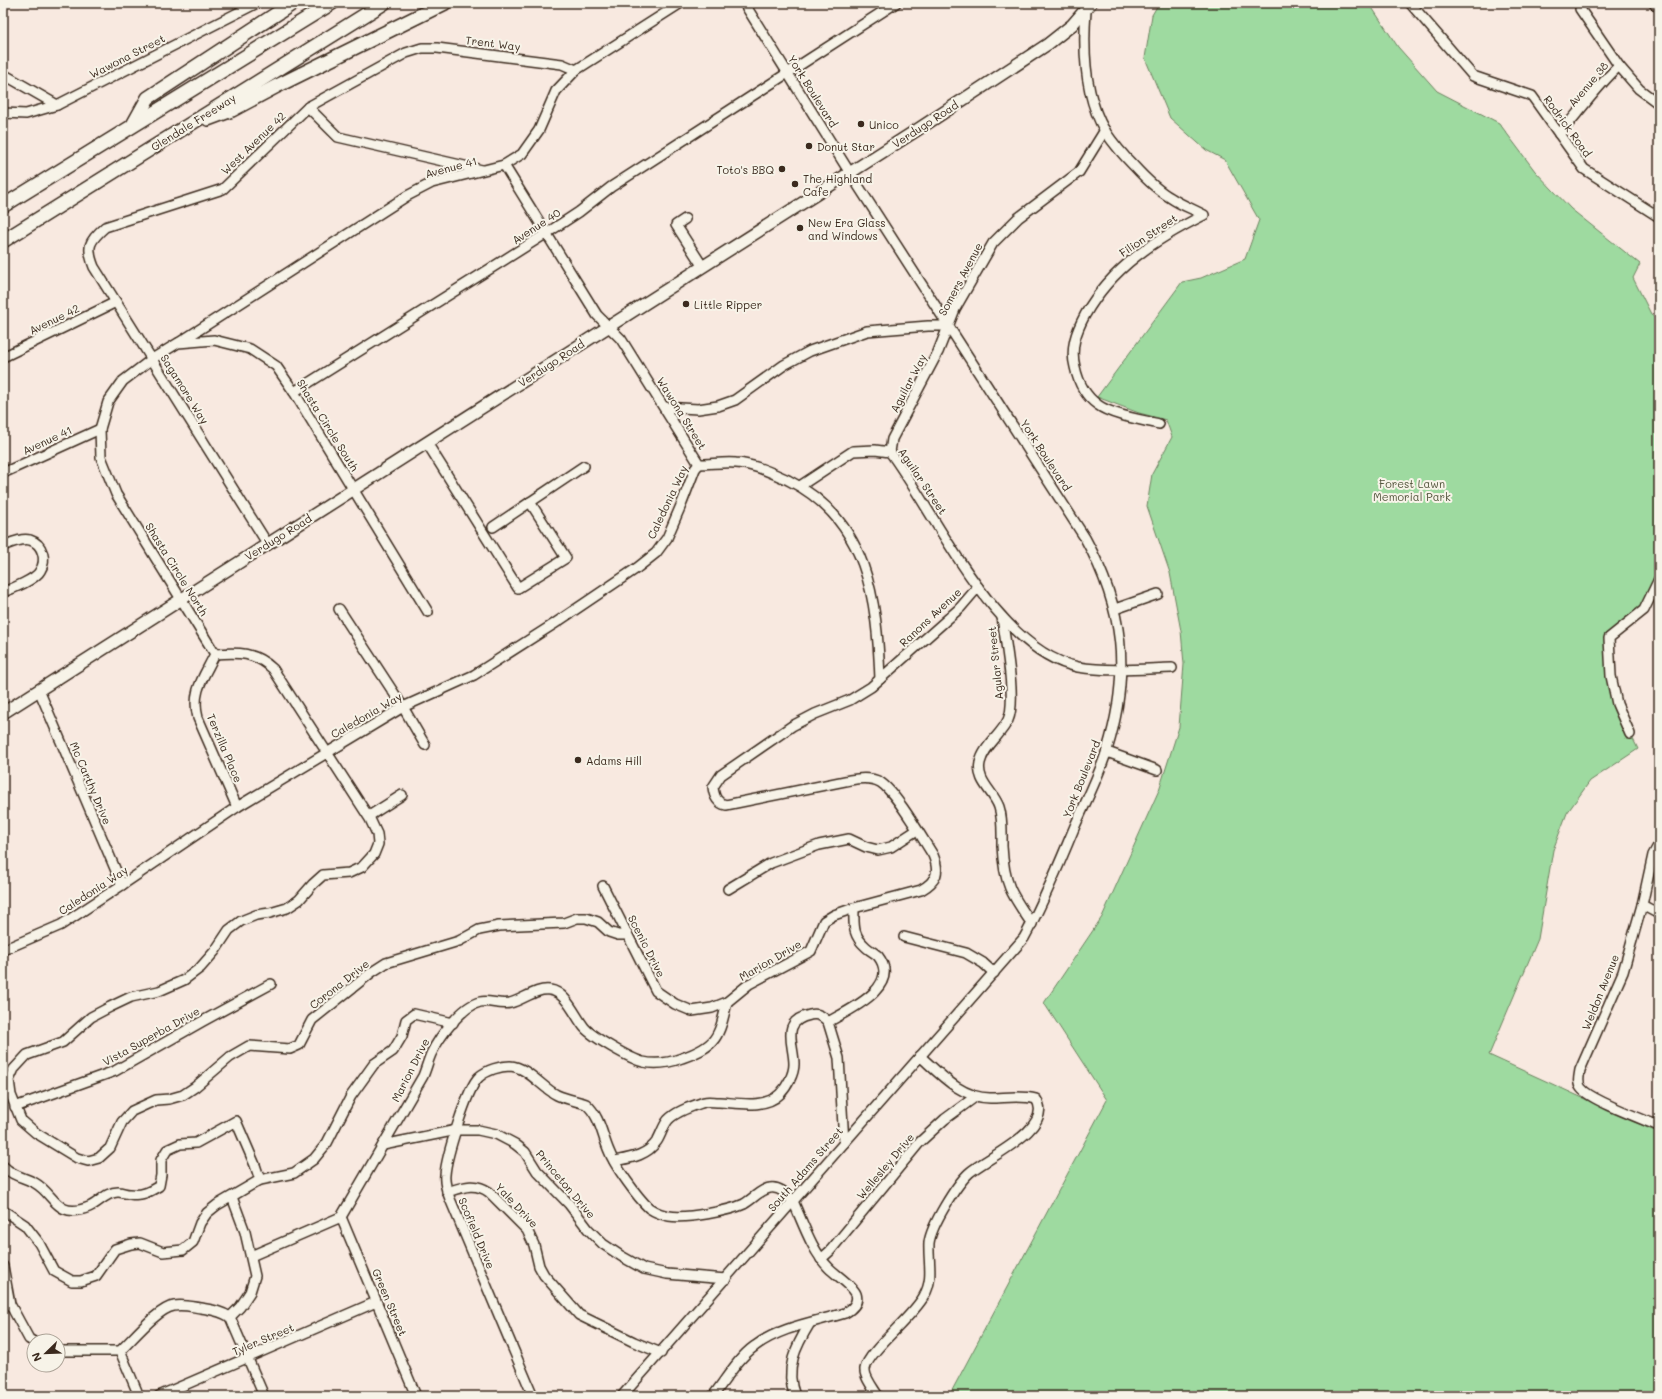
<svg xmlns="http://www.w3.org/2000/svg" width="1662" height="1399" font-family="Mali,sans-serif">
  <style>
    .green { fill: #9edaa0; stroke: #6c825f }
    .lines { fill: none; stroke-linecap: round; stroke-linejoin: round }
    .minor-casing { stroke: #3b2a1e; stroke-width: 12 }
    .major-casing { stroke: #3b2a1e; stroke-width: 14 }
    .highway-casing { stroke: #3b2a1e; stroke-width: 16 }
    .minor { stroke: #f7f3e8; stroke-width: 9 }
    .major { stroke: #f7f3e8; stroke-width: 11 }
    .highway { stroke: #f7f3e8; stroke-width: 13 }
    .poi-dot { fill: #3b2a1e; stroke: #f7f3e8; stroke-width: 1.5 }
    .labels { text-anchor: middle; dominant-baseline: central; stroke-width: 4; stroke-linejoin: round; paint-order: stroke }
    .street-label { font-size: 11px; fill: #3b2a1e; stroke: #f7f3e8 }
    .poi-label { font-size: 11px; fill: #3b2a1e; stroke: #f7f3e8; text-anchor: start }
    .park-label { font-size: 11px; fill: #54563e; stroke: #f7f3e8 }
  </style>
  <rect width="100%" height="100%" fill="#f8e9e0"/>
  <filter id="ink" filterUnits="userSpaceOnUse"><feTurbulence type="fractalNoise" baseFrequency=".025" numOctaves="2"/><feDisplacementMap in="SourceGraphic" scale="8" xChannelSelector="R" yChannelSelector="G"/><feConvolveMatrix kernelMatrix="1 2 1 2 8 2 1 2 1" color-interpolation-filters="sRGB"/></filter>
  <g filter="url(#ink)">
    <!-- green -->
    <polygon class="green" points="1159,3 1369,3 1398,47 1437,91 1499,123 1535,171 1571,209 1640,264 1633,278 1651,314 1659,318 1659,573 1642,609 1612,632 1608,653 1621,715 1638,749 1590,781 1567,813 1553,850 1538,939 1489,1055 1659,1133 1659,1396 949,1396 1107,1100 1044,1003 1102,917 1159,790 1179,727 1184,664 1181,631 1170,573 1147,506 1152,474 1172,437 1166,420 1139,413 1097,397 1182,282 1201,278 1245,259 1259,220 1225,160 1206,150 1170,118 1145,58 1152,15"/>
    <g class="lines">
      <!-- minor casing -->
      <g class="minor-casing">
        <g id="minor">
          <polyline points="1410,3 1473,76 1532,96 1584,169 1659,217"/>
          <polyline points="1580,9 1619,66 1639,89 1659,104"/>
          <path d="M1086,11C1083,49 1085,97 1105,131C1113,143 1124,156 1134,166C1145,178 1157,190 1171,198C1181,205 1193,209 1204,215C1156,239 1112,267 1085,315C1076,332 1070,348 1075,367C1078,381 1085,396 1098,405C1111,415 1143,420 1159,424"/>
          <polyline points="3,74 57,105"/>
          <polyline points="308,107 338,137 482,170"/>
          <polyline points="3,113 26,114 57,105 257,3"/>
          <path d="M1559,134C1580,112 1596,87 1619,66"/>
          <path d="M504,165L597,315L621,339L699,464C711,464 724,462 736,463C754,464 772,473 788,480C868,520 877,599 880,679"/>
          <polyline points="685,219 676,225 703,267"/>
          <polyline points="180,342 407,196 432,183 504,165 522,154 539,130 556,91 576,70 681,3"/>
          <polyline points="3,357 116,302"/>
          <polyline points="294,392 547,233 579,212 611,187 896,3"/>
          <polyline points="664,407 698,409 718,406 735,400 784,365 810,351 867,331 928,326 949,326"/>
          <polyline points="427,443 518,588 566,558 530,502"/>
          <polyline points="890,452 892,439 938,352 955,309 993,243 1018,218 1079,172 1105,130"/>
          <polyline points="3,473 100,429"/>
          <path d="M800,486L853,451L875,450L890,452C937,515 996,651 1078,667C1109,672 1142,669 1172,668"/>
          <polyline points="493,527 584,466"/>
          <path d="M267,543L94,267C86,247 89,241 105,227L223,189L308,107L406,53L422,48H437L562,64L576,70"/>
          <path d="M3,546C11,543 21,538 30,540C43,544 47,560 40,571C36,579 12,589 3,592"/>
          <polyline points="339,609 403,707 425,745"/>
          <polyline points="1115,609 1158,594"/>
          <path d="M1002,617C1005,640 1017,701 1008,720C1001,735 983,747 980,763C976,781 994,792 999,807C1003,819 1002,833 1002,846C1004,884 1011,894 1032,924"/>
          <path d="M215,654C239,652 255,652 273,669L370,819L377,834L378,844L374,854L362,867L349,873L323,875L313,884L299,900L287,908L270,913L256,915L241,921L229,930L215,951L200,968L184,980L159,991L131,997L110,1007L91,1017L63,1042L27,1055L14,1069L9,1080L11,1095L21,1120L36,1133L77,1158L88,1161L99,1158L110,1148L122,1122L132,1111L156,1100L169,1099L183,1095L195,1087L230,1057L249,1046L290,1049L299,1045L312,1020L372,972L386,963L459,941L479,930L499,926L564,923L577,918H586L598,922L609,932L618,935H627"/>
          <polyline points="215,654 116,494 101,457 100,429 108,402 123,381 152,359 178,343 214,340 250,349 276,366 294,392 428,612"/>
          <path d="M215,654C204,677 191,691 198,718L237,807"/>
          <polyline points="39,690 122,885"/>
          <polyline points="1630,734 1617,704 1611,676 1609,638 1644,610 1659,579"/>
          <polyline points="1107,752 1157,770"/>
          <polyline points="369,816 402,795"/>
          <path d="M1659,844L1653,855L1642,905L1623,972L1580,1070C1579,1076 1577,1083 1581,1088C1590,1100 1642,1119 1659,1126"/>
          <path d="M603,886L656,991L675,1004L692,1011L712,1008L727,1002L749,984L811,951L824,921L834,915L854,908L921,890C937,881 940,872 933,855C922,838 896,792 880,782C871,777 860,778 850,780L726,805C717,803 714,797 713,787L721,775L792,726L815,714L850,700L871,687L960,608L978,587"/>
          <polyline points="728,889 771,863 819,845 849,839 866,847 878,850 891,847 917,830"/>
          <polyline points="1642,905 1659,914"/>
          <polyline points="904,937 966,953 983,963 994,973"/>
          <polyline points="3,950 61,925 122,885 237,807 403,707 474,675 554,624 637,568 656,553 667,538 682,503 695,469 699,464"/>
          <polyline points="15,1107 115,1071 203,1021 271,984"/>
          <path d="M844,1143L839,1058L828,1022C849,1010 902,987 878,956C875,953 869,950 866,947C852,935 854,925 854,908"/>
          <polyline points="383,1145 457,1130 478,1130 496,1134 515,1144 525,1152 537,1171 569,1204 588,1229 603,1244 621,1256 644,1269 667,1274 726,1279"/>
          <path d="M614,1161C630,1158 647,1156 657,1141C661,1135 663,1126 668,1120C676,1111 693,1106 704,1102C708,1101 714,1102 719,1102C738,1103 765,1109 780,1094C787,1087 794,1074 794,1064C794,1044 780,1021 810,1015C817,1013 823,1016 828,1022"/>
          <path d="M3,1166C14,1177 22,1176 35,1183C55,1194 56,1220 89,1207C99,1203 106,1192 118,1192C122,1192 126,1194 130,1194C142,1196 149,1192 159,1186L161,1175V1160L167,1150L180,1144L196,1143L236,1121L255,1165L260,1180"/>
          <path d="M447,1192C463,1187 475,1182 489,1192L527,1230L534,1245L539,1266L544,1275L579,1315L634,1342L661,1353"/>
          <polyline points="3,1211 7,1213 25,1225 39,1243 54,1271 72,1281 81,1281 96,1276 115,1249 131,1244 140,1243 163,1252 183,1250 193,1242 200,1223 207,1213 217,1205 260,1180 294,1173 314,1159 327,1143 351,1096 374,1064 393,1051 402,1036 406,1020 414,1014 453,1023"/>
          <polyline points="341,1217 416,1396"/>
          <path d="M251,1256L341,1217L423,1076C426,1069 428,1061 431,1054C439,1037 462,1006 480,1002C489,1000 500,1005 510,1003C523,1000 536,988 550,990C566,992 575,1016 584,1027C592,1037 631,1059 643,1062C657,1065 669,1063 682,1058C717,1046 719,1037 727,1002"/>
          <polyline points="821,1259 830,1251 920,1142 945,1119 975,1097"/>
          <polyline points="3,1266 10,1304 29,1339 34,1342"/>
          <polyline points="230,1317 240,1307 250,1292 255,1276 245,1232 232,1197"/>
          <polyline points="230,1317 264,1396"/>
          <path d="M58,1351H120C132,1340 158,1308 174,1306C183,1304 193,1307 201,1308C212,1310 221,1311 230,1317"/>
          <polyline points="120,1351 139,1396"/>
          <polyline points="159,1396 376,1302"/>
          <path d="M533,1396L450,1199C447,1191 444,1183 445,1175C446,1158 467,1088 479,1077C487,1070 500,1066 510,1066C528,1067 542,1088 557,1095C566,1099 577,1101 586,1104C600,1116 602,1135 609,1151C614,1165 638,1198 649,1208C655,1212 663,1215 669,1216C686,1219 729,1211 744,1204C753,1199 761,1189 770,1188C779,1186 788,1195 793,1201C803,1223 812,1251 829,1268C836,1275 853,1286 856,1294C859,1303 852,1309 845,1313C815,1322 780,1327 755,1346C738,1358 726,1379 713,1396"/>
          <path d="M622,1396L1024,938C1044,902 1059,864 1075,826C1086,801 1099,776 1107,750C1131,672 1124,609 1085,538L850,173L744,3"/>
          <path d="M795,1396C784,1369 796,1346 810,1323"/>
          <path d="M878,1396C874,1389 864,1377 865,1369C868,1351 913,1317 924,1296C934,1279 928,1262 929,1243C931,1226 956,1185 969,1173C986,1158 1056,1128 1036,1099C1021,1095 1005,1098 990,1098C961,1098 940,1074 920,1056"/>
        </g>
      </g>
      <!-- major casing -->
      <g class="major-casing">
        <polyline id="major" points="3,713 917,130 1048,44 1072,25 1091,3"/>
      </g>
      <!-- highway casing -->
      <g class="highway-casing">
        <g id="highway">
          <polyline points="1656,3 1659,5"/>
          <polyline points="208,119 232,110 277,86 445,3"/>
          <polyline points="133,125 148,98 293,3"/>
          <polyline points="3,206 332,3"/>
          <polyline points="3,241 384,3"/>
        </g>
      </g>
      <!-- minor -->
      <use href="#minor" class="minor"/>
      <!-- major -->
      <use href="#major" class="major"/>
      <!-- highway -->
      <use href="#highway" class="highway"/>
    </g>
  </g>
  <!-- markers -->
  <g class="poi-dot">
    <circle cx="861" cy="124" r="4"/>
    <circle cx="809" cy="146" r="4"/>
    <circle cx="782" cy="169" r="4"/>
    <circle cx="795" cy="184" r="4"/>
    <circle cx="800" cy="228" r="4"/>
    <circle cx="686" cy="304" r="4"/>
    <circle cx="578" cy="760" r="4"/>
  </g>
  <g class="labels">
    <!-- street labels -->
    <g class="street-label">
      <text transform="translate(493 43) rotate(7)">Trent Way</text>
      <text transform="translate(127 56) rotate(-27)">Wawona Street</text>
      <text transform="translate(1588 84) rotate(-50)">Avenue 38</text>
      <text transform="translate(813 91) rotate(58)">York Boulevard</text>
      <text transform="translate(193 122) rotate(-32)">Glendale Freeway</text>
      <text transform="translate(925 124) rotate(-33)">Verdugo Road</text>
      <text transform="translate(1568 126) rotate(54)">Rodrick Road</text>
      <text transform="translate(253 143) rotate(-44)">West Avenue 42</text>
      <text transform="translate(451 167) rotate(-15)">Avenue 41</text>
      <text transform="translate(536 226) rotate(-33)">Avenue 40</text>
      <text transform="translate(1148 235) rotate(-34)">Filion Street</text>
      <text transform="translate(960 279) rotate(-62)">Somers Avenue</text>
      <text transform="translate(54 319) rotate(-26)">Avenue 42</text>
      <text transform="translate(551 363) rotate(-33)">Verdugo Road</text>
      <text transform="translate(908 383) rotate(-62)">Aguilar Way</text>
      <text transform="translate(185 389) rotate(58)">Sagamore Way</text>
      <text transform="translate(682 413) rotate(58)">Wawona Street</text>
      <text transform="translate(328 425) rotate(58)">Shasta Circle South</text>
      <text transform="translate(47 440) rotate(-25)">Avenue 41</text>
      <text transform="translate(1046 455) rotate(57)">York Boulevard</text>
      <text transform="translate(923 481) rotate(56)">Aguilar Street</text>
      <text transform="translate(667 502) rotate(-65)">Caledonia Way</text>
      <text transform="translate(278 537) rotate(-32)">Verdugo Road</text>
      <text transform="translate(177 569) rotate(58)">Shasta Circle North</text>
      <text transform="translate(930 617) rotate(-43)">Ranons Avenue</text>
      <text transform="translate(995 663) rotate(-96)">Agular Street</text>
      <text transform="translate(366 715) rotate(-30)">Caledonia Way</text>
      <text transform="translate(225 748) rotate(67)">Terzilla Place</text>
      <text transform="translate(1081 779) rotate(-68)">York Boulevard</text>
      <text transform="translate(91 783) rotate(67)">Mc Carthy Drive</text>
      <text transform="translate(93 890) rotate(-33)">Caledonia Way</text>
      <text transform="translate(647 946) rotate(63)">Scenic Drive</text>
      <text transform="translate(770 960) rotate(-30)">Marion Drive</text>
      <text transform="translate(339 984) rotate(-38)">Corona Drive</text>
      <text transform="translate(1600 992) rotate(-68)">Weldon Avenue</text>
      <text transform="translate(151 1036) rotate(-29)">Vista Superba Drive</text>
      <text transform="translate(410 1070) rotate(-63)">Marion Drive</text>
      <text transform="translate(885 1166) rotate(-50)">Wellesley Drive</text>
      <text transform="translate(805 1169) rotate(-49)">South Adams Street</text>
      <text transform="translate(566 1184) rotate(50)">Princeton Drive</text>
      <text transform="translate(517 1205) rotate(47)">Yale Drive</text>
      <text transform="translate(477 1233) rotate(67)">Scofield Drive</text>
      <text transform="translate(390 1302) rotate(67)">Green Street</text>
      <text transform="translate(263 1339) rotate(-23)">Tyler Street</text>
    </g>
    <!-- poi labels -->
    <g class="poi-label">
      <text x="869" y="124">Unico</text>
      <text x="817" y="146">Donut Star</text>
      <text x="774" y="169" text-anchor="end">Toto's BBQ</text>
      <text x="803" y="178">The Highland<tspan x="803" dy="13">Cafe</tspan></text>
      <text x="808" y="222">New Era Glass<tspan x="808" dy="13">and Windows</tspan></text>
      <text x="694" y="304">Little Ripper</text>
      <text x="586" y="760">Adams Hill</text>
    </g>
    <!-- park labels -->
    <g class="park-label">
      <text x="1412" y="483">Forest Lawn<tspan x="1412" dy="13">Memorial Park</tspan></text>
    </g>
  </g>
  <!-- margin -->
  <rect width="1662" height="1399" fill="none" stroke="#f7f3e8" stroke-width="16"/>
  <rect x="8" y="8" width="1646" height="1383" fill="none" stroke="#3b2a1e" stroke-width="1.5" filter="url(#ink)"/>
  <!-- north arrow -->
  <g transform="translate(46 1353) rotate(247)"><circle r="19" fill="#f7f3e8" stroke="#aca397"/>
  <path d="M0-3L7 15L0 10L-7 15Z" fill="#3b2a1e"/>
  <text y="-6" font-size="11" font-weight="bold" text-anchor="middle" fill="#3b2a1e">N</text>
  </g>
</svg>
